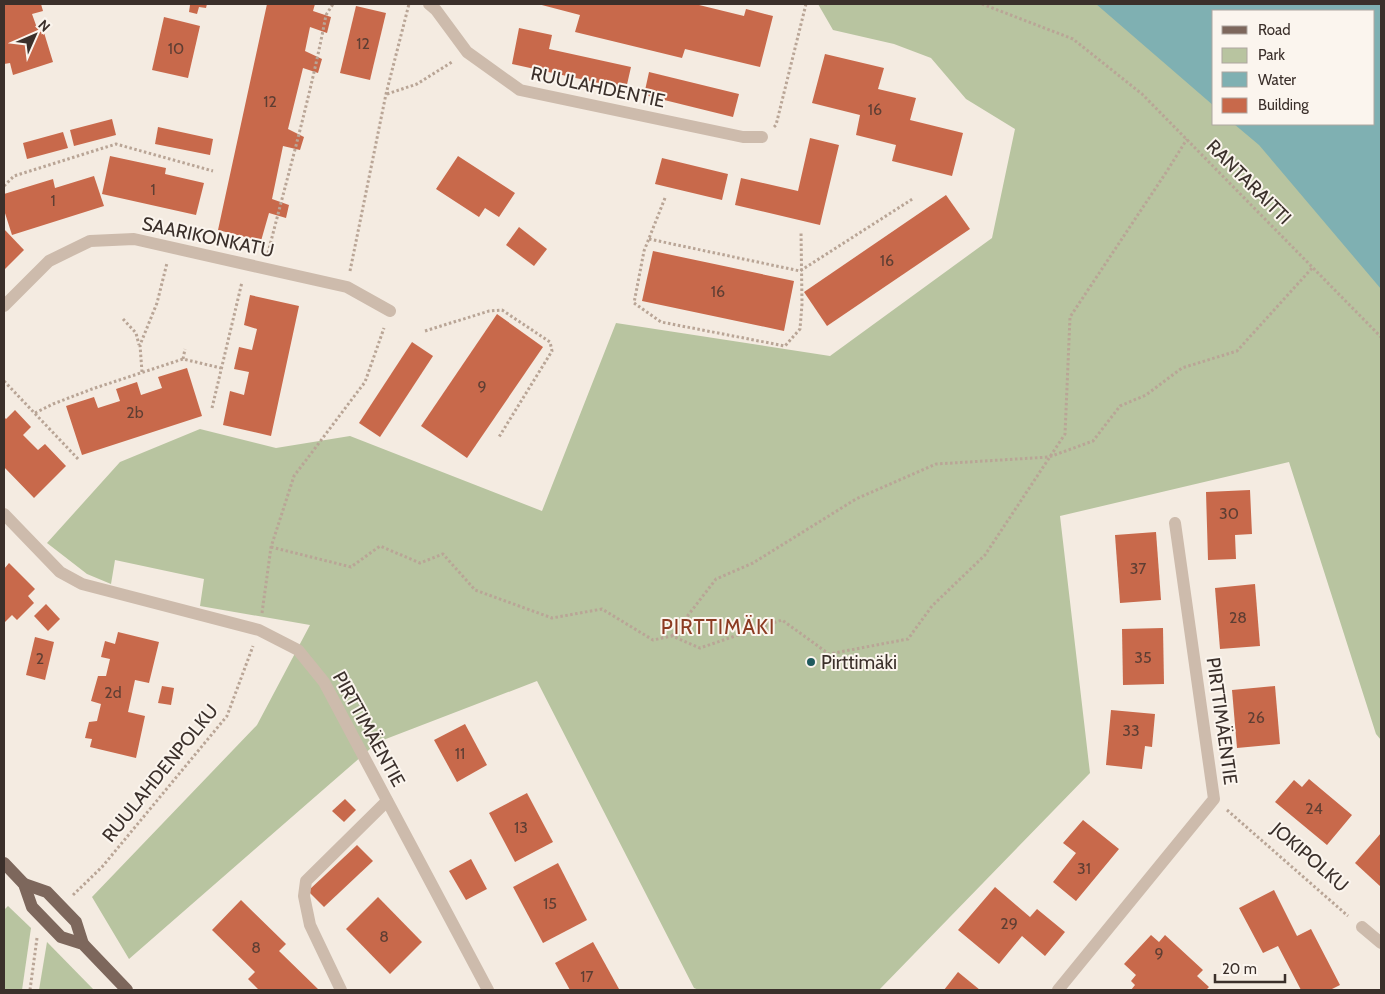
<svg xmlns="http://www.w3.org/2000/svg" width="1385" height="994" font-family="Cabin,sans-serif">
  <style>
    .green { fill: #b8c4a0 }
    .water { fill: #7fb0b2 }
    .building { fill: #c8694b }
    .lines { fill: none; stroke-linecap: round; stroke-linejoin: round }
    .path { stroke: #b9a596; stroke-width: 3; stroke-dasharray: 2.5 2.5; stroke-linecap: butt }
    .minor { stroke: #cdbbac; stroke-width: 12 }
    .major { stroke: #7d675c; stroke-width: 12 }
    .poi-dot { fill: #1f5a5e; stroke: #fbf5ee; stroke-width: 2 }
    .labels { text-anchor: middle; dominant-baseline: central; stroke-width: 4; stroke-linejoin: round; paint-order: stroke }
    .number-label { font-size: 16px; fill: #5e3e33 }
    .street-label { font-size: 19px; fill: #3b302b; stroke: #fbf5ee }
    .poi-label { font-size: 19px; fill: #3b302b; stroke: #fbf5ee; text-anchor: start }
    .quarter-label { font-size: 21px; letter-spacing: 1px; fill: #8c3b22; stroke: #fbf5ee }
  </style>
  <rect width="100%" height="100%" fill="#f4ebe1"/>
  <!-- green -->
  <g class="green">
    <polygon points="818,4 1281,4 1214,11 1214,124 1374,124 1381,103 1381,740 1376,734 1289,462 1060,516 1090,773 879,990 699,990 694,988 537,681 378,742 129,959 92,897 257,725 310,625 200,606 204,579 115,560 111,584 87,574 47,543 120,462 200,429 276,448 350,436 542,511 616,323 830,356 992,238 1015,129 966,99 931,58 894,44 833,30"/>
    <polygon points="8,906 31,928 22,990 4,990 4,910"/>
    <polygon points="47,942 94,990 39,990"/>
  </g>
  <!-- water -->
  <polygon class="water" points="1096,4 1381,4 1381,289 1259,145 1234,124 1374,124 1374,11 1214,11 1214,106"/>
  <!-- building -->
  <g class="building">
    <polygon points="4,4 41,4 43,11 32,14 37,28 42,26 53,62 13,75 10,63 4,64"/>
    <polygon points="186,4 207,4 206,8 199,7 197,14 189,12 190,5"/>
    <polygon points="267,4 315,4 313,11 331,17 327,33 310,27 305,51 322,59 318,73 303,68 288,129 304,137 300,150 283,146 272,199 289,205 286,218 269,213 261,241 218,230"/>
    <polygon points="538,4 695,4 744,16 746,9 773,16 760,67 685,49 682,58 575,32 580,15"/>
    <polygon points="356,6 386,13 370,80 340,73"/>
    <polygon points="164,17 200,26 188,78 152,70"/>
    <polygon points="519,28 552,35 549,49 631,67 626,89 512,64"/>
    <polygon points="825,54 884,68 878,89 916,98 910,120 963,133 952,176 892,161 896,145 856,135 860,115 812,103"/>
    <polygon points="649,72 739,94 733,117 644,95"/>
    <polygon points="112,119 116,135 74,146 70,130"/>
    <polygon points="158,127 213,139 210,155 155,144"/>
    <polygon points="63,132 68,148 27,159 23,143"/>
    <polygon points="810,138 839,145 820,225 735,205 741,178 798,191"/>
    <polygon points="110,156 166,168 165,174 204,183 196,215 102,194"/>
    <polygon points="458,156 515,193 499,217 485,208 479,217 436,189"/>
    <polygon points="662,158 728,174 722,200 655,184"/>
    <polygon points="94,176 104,206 12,235 4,210 4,194 53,179 55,188"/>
    <polygon points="946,195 970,229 827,326 804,292"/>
    <polygon points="519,227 547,249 534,266 506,245"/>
    <polygon points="4,229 24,250 4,270"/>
    <polygon points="653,251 794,281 784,331 642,301"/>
    <polygon points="250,295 299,306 271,436 223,425 230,391 244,395 249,372 234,369 239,347 252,350 257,329 244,325"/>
    <polygon points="497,314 543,347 467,458 421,426"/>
    <polygon points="412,342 433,356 380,437 359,423"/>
    <polygon points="187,368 202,416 82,455 66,406 94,397 98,408 120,401 116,389 137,382 141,395 162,388 158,377"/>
    <polygon points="15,410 31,427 23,435 38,450 45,444 66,466 34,498 4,467 4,417 6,419"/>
    <polygon points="1250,490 1252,534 1235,535 1236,559 1208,560 1206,492"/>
    <polygon points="1156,532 1161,600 1120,603 1115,535"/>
    <polygon points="9,563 35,589 28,596 34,603 17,620 12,615 4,623 4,569"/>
    <polygon points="1255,584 1260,646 1220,649 1215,588"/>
    <polygon points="46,604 60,619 48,631 34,616"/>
    <polygon points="1163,628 1164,684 1123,685 1122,629"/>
    <polygon points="118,632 159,642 149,683 135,680 128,712 145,716 136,758 90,747 92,739 85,738 89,722 97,721 101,704 91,701 98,676 106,676 110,659 101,657 105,641 115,644"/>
    <polygon points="35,637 54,642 45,680 26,675"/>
    <polygon points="162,686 174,688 171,705 158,703"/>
    <polygon points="1275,686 1280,744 1237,748 1232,690"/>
    <polygon points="1111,710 1155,714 1152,747 1145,746 1142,769 1106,765"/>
    <polygon points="465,724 487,765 457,782 434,740"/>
    <polygon points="1309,779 1352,815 1327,845 1275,802 1294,780 1302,787"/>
    <polygon points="527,793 553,842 515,862 489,813"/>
    <polygon points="345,799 356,810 344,822 332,811"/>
    <polygon points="1083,820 1119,849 1076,901 1053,882 1076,853 1063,843"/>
    <polygon points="1381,833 1381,887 1355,863"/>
    <polygon points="357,845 373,861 324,907 308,891"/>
    <polygon points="471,859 487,889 466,900 449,871"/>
    <polygon points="558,863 587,920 543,943 513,887"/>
    <polygon points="995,887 1030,917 1037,909 1065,932 1045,956 1022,936 999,964 958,930"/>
    <polygon points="1274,890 1297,936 1311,929 1340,985 1330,990 1301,990 1278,946 1263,953 1239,908"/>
    <polygon points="378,897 422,942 390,974 346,929"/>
    <polygon points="241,900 286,944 279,951 319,990 259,990 248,979 255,972 212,930"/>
    <polygon points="1151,935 1159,942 1165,935 1203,970 1197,976 1209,987 1206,990 1131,990 1135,985 1131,981 1136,975 1124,964"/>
    <polygon points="593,942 619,989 616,990 570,990 555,963"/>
    <polygon points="958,972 980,990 944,990"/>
  </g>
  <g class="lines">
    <!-- path -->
    <g class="path">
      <polyline points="982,4 1073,39 1142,94 1381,337"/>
      <polyline points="387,94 417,84 452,62"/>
      <polyline points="774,127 776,125 806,4"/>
      <polyline points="4,186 14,176 116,144 213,171"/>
      <polyline points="665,198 644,251 634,303 661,322 785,346 800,329 802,304 801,231"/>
      <polyline points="649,239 800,271 914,198"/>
      <path d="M268,253C288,174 311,95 326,15L333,4"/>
      <polyline points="350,271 386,94 409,4"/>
      <polyline points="123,319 136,333 139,345"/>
      <polyline points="425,331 489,311 502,310 550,342 552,351 499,437"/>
      <polyline points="183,359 185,349"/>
      <polyline points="142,372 140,345 157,303 167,263"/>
      <polyline points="4,381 79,460"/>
      <polyline points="212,408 242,282"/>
      <polyline points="35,413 53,404 92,389 183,359 221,368"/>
      <polyline points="271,547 351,567 380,546 420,563 443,554 475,590 552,618 602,609 653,640 672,636 700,648 782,620 829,654 908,639 932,606 985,555 1065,434 1070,317 1167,171 1187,139"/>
      <polyline points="262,613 271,547 294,476 365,382 384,328"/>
      <polyline points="672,636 716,579 753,563 856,499 936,464 1049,457 1093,441 1120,406 1146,395 1182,368 1237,351 1313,267"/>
      <polyline points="1227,810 1348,916"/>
      <polyline points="73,895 102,867 227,716 253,646"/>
      <polyline points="30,990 37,938"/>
    </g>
    <!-- minor -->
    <g class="minor">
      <polyline points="429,4 436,10 467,52 520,90 743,137 762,137"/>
      <polyline points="4,306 49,261 90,241 134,239 347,287 390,311"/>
      <polyline points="4,514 60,572 82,584 259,630 298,650 324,682 488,990"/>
      <polyline points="1362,927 1381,943"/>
      <polyline points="341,990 310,925 304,896 306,881 387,801"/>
      <polyline points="1058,990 1214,799 1175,523"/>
    </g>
    <!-- major -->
    <g class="major">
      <polyline points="4,863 24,884 32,907 61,937 83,944 127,990"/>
      <polyline points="24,884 47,892 76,922 83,944"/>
    </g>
  </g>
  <!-- markers -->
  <circle class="poi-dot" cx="811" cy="662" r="5"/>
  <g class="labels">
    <!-- number labels -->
    <g class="number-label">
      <text x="363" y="43">12</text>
      <text x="176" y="48">10</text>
      <text x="270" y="101">12</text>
      <text x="875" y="109">16</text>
      <text x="153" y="189">1</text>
      <text x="53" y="200">1</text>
      <text x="887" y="260">16</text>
      <text x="718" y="291">16</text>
      <text x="482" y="386">9</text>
      <text x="135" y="412">2b</text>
      <text x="1229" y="513">30</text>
      <text x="1138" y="568">37</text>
      <text x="1238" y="617">28</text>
      <text x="1143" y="657">35</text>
      <text x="40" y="658">2</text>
      <text x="113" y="692">2d</text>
      <text x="1256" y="717">26</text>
      <text x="1131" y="730">33</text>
      <text x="460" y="753">11</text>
      <text x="1314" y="808">24</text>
      <text x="521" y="827">13</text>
      <text x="1084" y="868">31</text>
      <text x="550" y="903">15</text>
      <text x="1009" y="923">29</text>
      <text x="384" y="936">8</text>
      <text x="256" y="947">8</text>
      <text x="1159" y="953">9</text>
      <text x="587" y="976">17</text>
    </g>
    <!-- street labels -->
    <g class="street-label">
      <text transform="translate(598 87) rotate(12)">RUULAHDENTIE</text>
      <text transform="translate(1249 182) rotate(45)">RANTARAITTI</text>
      <text transform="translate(208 237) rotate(12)">SAARIKONKATU</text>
      <text transform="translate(1222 721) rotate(82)">PIRTTIMÄENTIE</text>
      <text transform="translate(369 729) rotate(61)">PIRTTIMÄENTIE</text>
      <text transform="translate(160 773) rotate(-51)">RUULAHDENPOLKU</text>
      <text transform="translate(1310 857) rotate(41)">JOKIPOLKU</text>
    </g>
    <!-- poi labels -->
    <g class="poi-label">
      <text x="821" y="662">Pirttimäki</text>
    </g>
    <!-- quarter labels -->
    <g class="quarter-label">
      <text x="718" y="626">PIRTTIMÄKI</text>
    </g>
  </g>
  <!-- border -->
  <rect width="1385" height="994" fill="none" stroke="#3b302b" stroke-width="10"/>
  <!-- legend -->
  <rect x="1212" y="10" width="162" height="115" fill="#fbf5ee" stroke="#aea6a0"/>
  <rect x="1222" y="26" width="25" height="8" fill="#7d675c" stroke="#aea6a0"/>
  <text x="1258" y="35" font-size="15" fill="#3b302b">Road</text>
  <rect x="1222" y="48" width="25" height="15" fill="#b8c4a0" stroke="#aea6a0"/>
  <text x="1258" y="60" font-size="15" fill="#3b302b">Park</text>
  <rect x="1222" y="72" width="25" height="15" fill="#7fb0b2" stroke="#aea6a0"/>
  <text x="1258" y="85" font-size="15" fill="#3b302b">Water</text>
  <rect x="1222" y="98" width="25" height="15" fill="#c8694b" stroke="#aea6a0"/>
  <text x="1258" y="110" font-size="15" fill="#3b302b">Building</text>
  <!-- north arrow -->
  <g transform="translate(35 35) rotate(45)" stroke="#fbf5ee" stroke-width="4" paint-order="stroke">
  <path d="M0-4L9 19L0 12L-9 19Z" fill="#3b302b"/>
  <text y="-8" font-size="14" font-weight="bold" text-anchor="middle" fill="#3b302b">N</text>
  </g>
  <!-- scale -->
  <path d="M1215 974v8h70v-8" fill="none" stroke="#3b302b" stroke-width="2.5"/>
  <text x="1222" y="974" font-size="15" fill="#3b302b" stroke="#fbf5ee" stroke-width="4" paint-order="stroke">20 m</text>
</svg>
